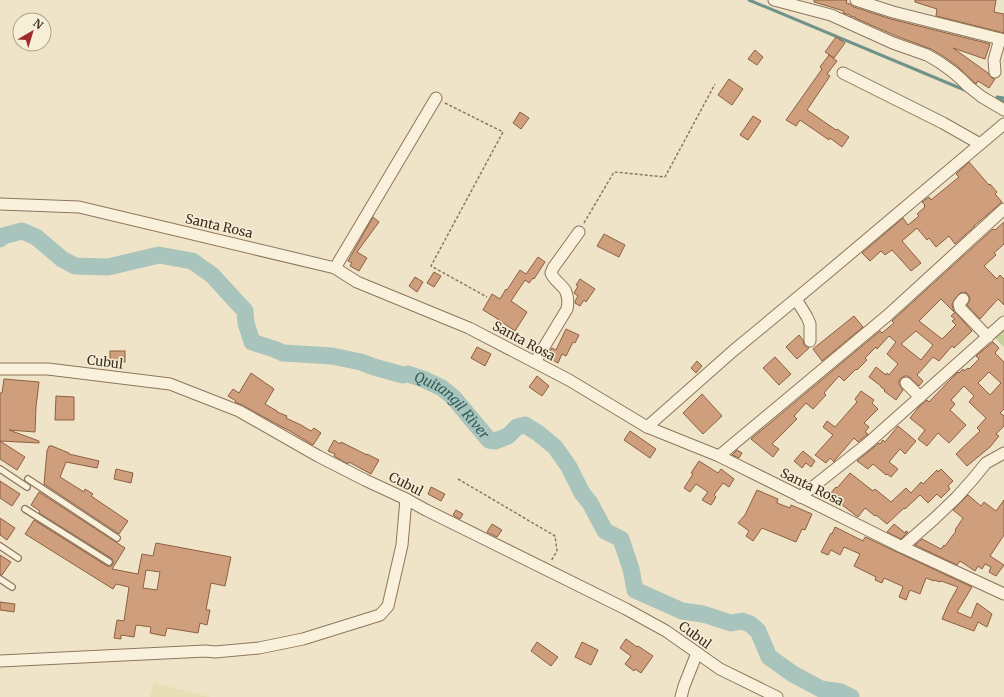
<svg xmlns="http://www.w3.org/2000/svg" width="1004" height="697" font-family="Merriweather,serif">
  <style>
    .farmland { fill: #e6deb5 }
    .green { fill: #c9cf9b }
    .lines { fill: none; stroke-linecap: round; stroke-linejoin: round }
    .stream { stroke: #6f938a; stroke-width: 3 }
    .river { stroke: #a9c4bc; stroke-width: 17 }
    .building { fill: #cf9f7d; stroke: #8d5f41; fill-rule: evenodd }
    .lane-casing { stroke: #8d765c; stroke-width: 8 }
    .street-casing { stroke: #8d765c; stroke-width: 13 }
    .path { stroke: #8d765c; stroke-width: 1.5; stroke-dasharray: 3 2; stroke-linecap: butt }
    .lane { stroke: #faf1dc; stroke-width: 5.5 }
    .street { stroke: #faf1dc; stroke-width: 11 }
    .labels { text-anchor: middle; dominant-baseline: central; stroke-width: 3; stroke-linejoin: round; paint-order: stroke }
    .street-label { font-size: 13px; fill: #3d2e20; stroke: #f7eed8 }
    .water-label { font-size: 14px; font-style: italic; fill: #2f5d5a; stroke: #f7eed8 }
  </style>
  <rect width="100%" height="100%" fill="#f0e4c8"/>
  <!-- farmland -->
  <polygon class="farmland" points="154,683 210,697 150,697"/>
  <!-- green -->
  <polygon class="green" points="1004,325 1004,347 993,336"/>
  <g class="lines">
    <!-- stream -->
    <g class="stream">
      <polyline points="749,0 967,91"/>
      <polyline points="1004,98 997,97 1004,102"/>
    </g>
    <!-- river -->
    <path class="river" id="s1" d="M0,239L3,236L22,231L36,237L62,259L75,266L108,267L159,255L192,261L212,275L245,311L246,323L252,342L274,349L283,353L332,356L361,362L374,367L403,375L408,374L423,379L442,388L453,397L489,440L495,441L508,436L517,427L525,425L538,433L555,447L569,467L582,493L590,503L605,531L621,539L631,569L635,590L682,611L703,614L731,623L742,621L750,624L758,631L769,657L793,674L821,689L841,692L851,697"/>
  </g>
  <!-- building -->
  <g class="building">
    <polygon points="814,0 847,0 846,3 850,4 854,7 891,19 990,44 985,59 953,48 988,73 990,76 992,78 995,79 989,88 978,81 976,84 957,66 943,56 931,49 896,36 855,18 855,17 850,16 850,15 843,13 844,11 814,2"/>
    <polygon points="915,0 996,0 994,12 1004,14 1004,33 936,16 937,9 915,2"/>
    <polygon points="836,37 845,43 834,58 825,52"/>
    <polygon points="755,50 763,57 757,65 748,59"/>
    <polygon points="829,55 837,61 827,74 830,76 807,110 836,130 837,129 849,137 842,147 830,138 829,140 800,120 796,126 786,120 822,69 820,67"/>
    <polygon points="729,79 743,89 732,105 718,95"/>
    <polygon points="520,112 529,118 521,129 513,123"/>
    <polygon points="753,116 761,121 748,140 740,135"/>
    <polygon points="969,162 989,185 990,184 997,192 995,194 1002,202 974,226 975,226 955,244 949,236 936,247 929,238 927,240 917,228 902,241 921,263 911,271 892,250 885,255 881,251 870,261 862,253 903,218 908,225 919,216 917,214 925,207 924,206 925,205 922,202 929,197 931,200 959,177 956,174"/>
    <polygon points="373,217 379,222 357,252 367,258 359,271 350,266 352,263 348,261"/>
    <path d="M1004,222V244L994,253L996,255L984,266L997,279L1000,275L1004,279V305L998,299L980,319L967,305L970,300L969,296L967,293L964,292L960,293L954,300L952,305L954,312L941,299L919,321L942,339L956,325L952,321L955,319L951,316L955,312L972,331L954,348L952,346L939,361L933,357L917,375L923,381L919,386L908,376H905L901,378L899,381V384L903,390L896,400L884,391L885,390L881,387V386L869,377L876,367L886,375L887,373L889,375L898,364L887,354L896,342L889,336L877,349L876,347L865,358L867,360L857,370L856,369L844,381L839,376L824,393L826,395L813,409L806,403L794,416L797,419L772,444L779,449L773,457L751,439L880,331L882,333L894,323L892,321L993,229L995,230ZM916,331L933,345L921,360L901,344Z"/>
    <polygon points="604,234 625,245 619,257 597,246"/>
    <polygon points="538,257 545,262 534,279 533,278 529,283 525,280 511,301 527,312 515,331 493,316 483,310 492,294 500,299 506,289 507,290 520,270 526,274"/>
    <polygon points="434,272 441,276 434,287 427,283"/>
    <polygon points="415,277 423,282 417,292 409,286"/>
    <polygon points="580,279 595,289 586,302 584,300 580,306 575,303 575,301 578,296 574,293 578,286 576,285"/>
    <polygon points="854,316 863,327 822,361 813,349"/>
    <polygon points="566,329 579,335 575,343 573,342 566,356 562,354 558,363 547,357 552,348 556,350"/>
    <polygon points="799,335 803,340 804,345 809,348 797,359 786,347"/>
    <path d="M993,342L999,348L995,353L1004,362V409L1000,413L1004,416V426L996,434L999,436L990,447L967,466L956,454L980,431L977,428L986,418L969,402L974,396L964,386L951,400L955,404L950,410L966,425L949,443L938,433L927,446L918,439L925,430L910,418L919,407L927,400L929,402L947,383L958,372L959,373L963,369L964,371L968,368L969,369L979,359L976,356ZM989,372L1001,383L990,395L978,383Z"/>
    <polygon points="477,347 491,354 485,366 471,358"/>
    <rect x="110" y="351" width="15" height="11"/>
    <polygon points="775,357 791,374 779,385 763,368"/>
    <polygon points="697,361 702,366 696,373 691,368"/>
    <polygon points="251,373 274,389 265,404 277,411 277,412 287,416 286,418 301,425 311,431 314,428 321,433 313,445 290,431 282,427 242,405 235,402 236,401 228,396 233,389 239,393"/>
    <polygon points="537,376 549,386 542,396 529,387"/>
    <polygon points="4,379 39,382 36,407 35,432 9,430 39,441 39,443 0,441 25,457 17,470 0,459 0,393 2,393"/>
    <polygon points="861,391 874,400 872,403 878,409 864,423 869,427 865,432 868,434 858,442 854,438 835,460 834,462 830,458 826,463 815,455 833,435 823,427 827,421 835,427 857,402 855,399"/>
    <polygon points="702,394 722,416 703,434 683,413"/>
    <polygon points="56,396 74,397 74,420 55,420"/>
    <polygon points="898,426 916,441 905,454 900,449 889,462 898,469 891,477 887,474 886,475 873,464 868,469 857,461 879,443 880,444 883,440 885,442"/>
    <polygon points="630,431 656,449 650,458 624,440"/>
    <polygon points="334,440 340,444 341,442 367,455 367,454 379,460 371,474 349,462 348,464 334,456 335,454 328,451"/>
    <polygon points="49,446 52,446 69,453 69,454 99,461 97,468 66,462 60,477 84,492 85,489 93,494 91,496 128,521 119,534 44,484 47,451"/>
    <polygon points="737,450 742,453 739,458 732,455"/>
    <polygon points="803,451 815,461 811,467 806,463 802,468 794,461"/>
    <polygon points="699,461 718,473 721,469 734,479 729,487 723,483 714,495 716,497 711,505 702,500 708,492 696,484 690,492 684,488 693,474 691,473"/>
    <polygon points="116,469 133,473 131,483 114,479"/>
    <polygon points="941,469 953,481 948,486 950,489 941,498 937,494 928,503 920,495 905,509 904,508 887,524 876,515 875,516 865,508 858,517 829,495 836,487 837,488 850,473 873,491 875,489 891,502 906,488 911,493 921,482 923,484 937,470 938,472"/>
    <polygon points="0,481 20,494 12,506 0,498"/>
    <polygon points="431,487 445,494 441,501 428,494"/>
    <polygon points="757,490 778,499 777,503 790,508 791,505 812,514 805,530 802,529 796,542 762,528 753,541 746,536 749,531 738,523 745,515"/>
    <path d="M39,492L125,548L112,569L138,574L142,554L153,556L156,543L231,557L225,586L211,583L206,610H210L207,625L200,623L198,633L167,628L165,636L150,633L151,627L136,625L134,637L121,635V639L114,638L117,620L124,621L129,587L116,584L113,589L25,534L34,520L107,566H111L113,564V560L111,558L39,513L40,511L31,505ZM146,570L160,572L157,590L143,588Z"/>
    <polygon points="968,495 981,506 984,502 996,511 1004,500 1004,535 990,556 1004,565 996,576 989,572 991,567 985,564 982,569 978,566 975,571 960,561 957,565 915,545 922,539 941,549 944,545 945,546 956,531 955,530 963,518 953,510"/>
    <polygon points="456,510 463,514 460,519 453,515"/>
    <polygon points="0,518 15,528 7,540 0,535"/>
    <polygon points="492,524 502,530 497,537 487,532"/>
    <polygon points="894,524 905,533 906,531 908,532 901,539 887,532"/>
    <polygon points="835,527 863,541 865,537 899,553 972,587 957,612 971,618 977,603 992,614 987,627 978,622 974,631 942,619 949,603 958,587 941,581 940,582 934,580 934,581 926,578 920,594 910,590 906,600 899,597 903,587 902,586 884,578 882,583 875,580 876,577 854,566 860,554 844,547 840,555 831,550 828,555 821,552 831,533 832,534"/>
    <polygon points="0,555 11,562 2,575 0,575"/>
    <polygon points="0,602 15,604 14,612 0,610"/>
    <polygon points="626,639 637,647 638,646 653,656 641,673 635,669 634,671 625,664 631,656 620,648"/>
    <polygon points="537,642 558,657 551,666 531,651"/>
    <polygon points="582,642 598,650 591,665 575,657"/>
  </g>
  <g class="lines">
    <!-- lane casing -->
    <g class="lane-casing">
      <g id="lane">
        <polyline points="0,469 27,487"/>
        <polyline points="28,479 117,538"/>
        <polyline points="25,509 109,562"/>
        <polyline points="0,546 18,558"/>
        <polyline points="0,579 12,587"/>
      </g>
    </g>
    <!-- street casing -->
    <g class="street-casing">
      <g id="street">
        <polyline points="774,0 831,15 893,43 927,55 939,62 953,72 961,79 968,86 982,97 1004,110"/>
        <polyline points="856,0 893,12 1004,40"/>
        <polyline points="995,72 994,60 1000,39"/>
        <polyline points="843,73 943,123 980,144"/>
        <polyline points="0,204 79,207 335,268 357,282 469,328 569,380 647,427 719,456 902,547 1004,594"/>
        <polyline points="335,268 436,98"/>
        <polyline points="796,299 807,317 810,324 810,341"/>
        <polyline points="963,299 959,304 960,308 988,337"/>
        <path d="M535,362L567,309C568,304 568,297 566,292C563,285 554,281 551,273L553,268L579,232"/>
        <polyline points="0,369 48,369 170,384 239,411 318,456 365,480 406,499 426,510 626,609 666,631 720,669 777,697"/>
        <polyline points="906,383 920,397"/>
        <polyline points="647,427 733,351 826,274 1004,124"/>
        <polyline points="719,456 888,315 1004,209"/>
        <polyline points="800,497 867,444 1004,322"/>
        <polyline points="902,547 934,519 956,498 973,479 986,463 1004,453"/>
        <polyline points="0,661 206,651 215,652 259,648 303,639 380,615 388,606 402,545 406,499"/>
        <polyline points="681,697 684,686 697,653"/>
      </g>
    </g>
    <!-- path -->
    <g class="path">
      <polyline points="445,103 503,132 431,266 487,297"/>
      <polyline points="584,223 614,172 665,177 715,84"/>
      <polyline points="458,479 555,536 557,551 551,561"/>
    </g>
    <!-- lane -->
    <use href="#lane" class="lane"/>
    <!-- street -->
    <use href="#street" class="street"/>
  </g>
  <g class="labels">
    <!-- street labels -->
    <g class="street-label">
      <text transform="translate(219 226) rotate(13)">Santa Rosa</text>
      <text transform="translate(524 341) rotate(28)">Santa Rosa</text>
      <text transform="translate(105 362) rotate(7)">Cubul</text>
      <text transform="translate(406 484) rotate(27)">Cubul</text>
      <text transform="translate(812 487) rotate(26)">Santa Rosa</text>
      <text transform="translate(695 635) rotate(36)">Cubul</text>
    </g>
    <!-- water labels -->
    <g class="water-label">
      <text stroke="none"><textPath href="#s1" startOffset="528">Quitangil River</textPath></text>
    </g>
  </g>
  <!-- north arrow -->
  <g transform="translate(32 32) rotate(38)"><circle r="19" fill="#f7eed8" stroke="#ada18e"/>
  <path d="M0-3L7 15L0 10L-7 15Z" fill="#9e2a2b"/>
  <text y="-6" font-size="11" font-weight="bold" text-anchor="middle" fill="#3d2e20">N</text>
  </g>
</svg>
